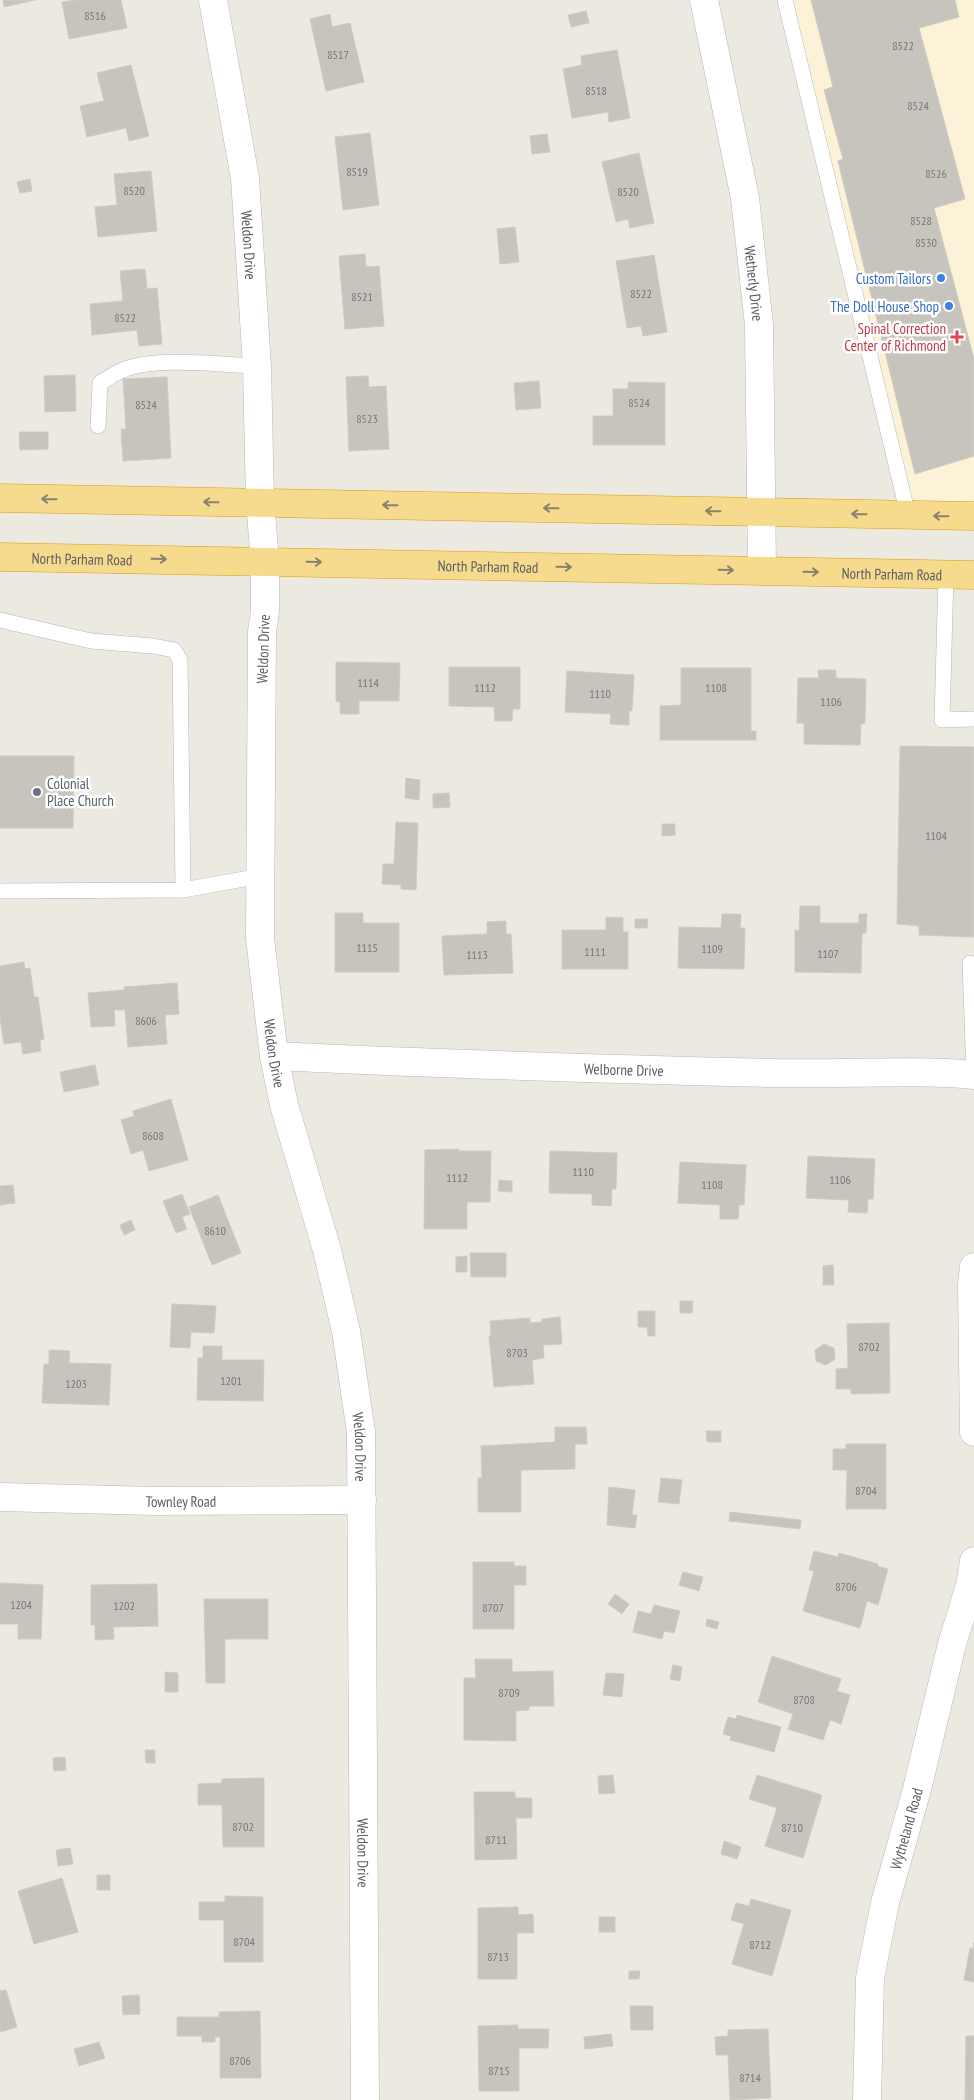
<svg xmlns="http://www.w3.org/2000/svg" width="974" height="2100" font-family="'PT Sans Narrow',sans-serif">
  <style>
    .commercial { fill: #fbf2d7 }
    .building { fill: #c7c4be; stroke: #d0cbc0 }
    .lines { fill: none; stroke-linecap: round; stroke-linejoin: round }
    .lane-casing { stroke: #b4b7bb; stroke-width: 16 }
    .street-casing { stroke: #b4b7bb; stroke-width: 29 }
    .highway-casing { stroke: #df9a0e; stroke-width: 29 }
    .lane { stroke: #fff; stroke-width: 15 }
    .street { stroke: #fff; stroke-width: 28 }
    .highway { stroke: #f6da8e; stroke-width: 28 }
    .oneway { stroke: #89826e }
    .shop-dot { fill: #3f7fe0; stroke: #fff; stroke-width: 2 }
    .health-dot { fill: #e0444e; stroke: #fff; stroke-width: 2 }
    .worship-dot { fill: #6b7280; stroke: #fff; stroke-width: 2 }
    .labels { text-anchor: middle; dominant-baseline: central; stroke-width: 5; stroke-linejoin: round; paint-order: stroke }
    .number-label { font-size: 12px; fill: #757778 }
    .street-label { font-size: 15px; fill: #5a5d61; stroke: #fff }
    .shop-label { font-size: 15px; fill: #366cbe; stroke: #fff; text-anchor: end }
    .health-label { font-size: 15px; fill: #be3a42; stroke: #fff; text-anchor: end }
    .worship-label { font-size: 15px; fill: #5b616d; stroke: #fff; text-anchor: start }
  </style>
  <rect width="100%" height="100%" fill="#ece9e1"/>
  <!-- commercial -->
  <polygon class="commercial" points="781,0 974,0 974,517 908,515"/>
  <!-- building -->
  <g class="building">
    <polygon points="3,0 35,0 4,7"/>
    <polygon points="75,0 121,0 127,28 69,39 62,2"/>
    <polygon points="811,0 955,0 959,17 919,28 965,199 934,208 974,359 974,456 915,474 838,161 843,159 824,90 833,87"/>
    <polygon points="586,11 589,23 571,27 568,15"/>
    <polygon points="330,14 332,27 350,23 364,82 326,91 310,19"/>
    <polygon points="617,50 630,118 609,122 608,112 572,118 563,69 582,65 581,56"/>
    <polygon points="131,65 149,136 129,141 126,128 87,137 80,106 104,101 97,73"/>
    <polygon points="370,133 379,205 343,210 335,137"/>
    <polygon points="547,134 550,152 532,154 530,136"/>
    <polygon points="639,153 654,223 630,228 628,219 616,222 602,162"/>
    <polygon points="151,171 157,231 98,237 95,207 117,205 114,174"/>
    <polygon points="30,179 32,191 20,193 17,182"/>
    <polygon points="515,227 519,262 500,264 497,229"/>
    <polygon points="365,254 366,267 379,266 384,326 345,329 339,256"/>
    <polygon points="654,255 667,332 643,336 641,326 627,328 616,261"/>
    <polygon points="145,269 147,289 157,288 162,344 139,346 137,330 92,335 90,304 123,301 120,271"/>
    <polygon points="75,375 76,411 45,412 44,376"/>
    <polygon points="368,376 369,387 386,386 389,449 349,451 346,377"/>
    <polygon points="167,377 171,458 123,461 121,429 126,429 123,379"/>
    <polygon points="539,381 541,408 516,410 514,383"/>
    <polygon points="628,382 665,383 665,445 593,445 593,416 613,416 613,389 628,389"/>
    <polygon points="19,432 48,432 48,449 20,450"/>
    <polygon points="336,662 400,663 399,701 359,701 359,714 340,714 340,702 336,701"/>
    <polygon points="449,667 520,667 520,709 513,709 512,721 495,721 494,707 449,706"/>
    <polygon points="681,668 751,668 751,731 756,731 756,740 660,740 660,706 681,705"/>
    <polygon points="818,670 836,670 836,678 866,679 865,723 861,724 860,745 804,744 804,723 797,723 798,678 819,678"/>
    <polygon points="567,671 634,675 632,711 629,711 629,725 610,724 611,714 565,712"/>
    <polygon points="900,746 974,747 974,937 919,935 919,926 897,924"/>
    <polygon points="0,756 74,756 73,828 0,828"/>
    <polygon points="406,778 420,780 419,800 405,798"/>
    <polygon points="449,793 450,807 433,808 433,794"/>
    <polygon points="396,822 418,823 416,890 401,889 401,885 382,884 383,864 394,864"/>
    <polygon points="662,824 675,824 675,835 662,836"/>
    <polygon points="800,906 820,906 820,923 859,923 859,914 867,914 866,933 862,933 861,973 795,972 795,930 799,931"/>
    <polygon points="335,913 363,913 363,923 399,923 399,972 335,972"/>
    <polygon points="722,914 741,914 740,928 745,928 744,969 678,968 679,927 721,928"/>
    <polygon points="606,917 623,918 623,932 628,932 628,969 562,969 562,930 606,930"/>
    <polygon points="635,919 648,919 647,928 635,928"/>
    <polygon points="506,921 506,934 511,934 513,973 444,975 442,936 487,934 487,922"/>
    <polygon points="24,962 25,969 30,968 34,997 38,997 44,1039 40,1040 41,1051 23,1054 21,1042 4,1044 0,1018 0,966"/>
    <polygon points="177,983 179,1014 165,1015 167,1044 128,1047 125,1010 114,1010 115,1026 91,1027 88,993 124,990 124,987"/>
    <polygon points="95,1065 99,1085 64,1092 60,1072"/>
    <polygon points="171,1099 188,1160 149,1171 143,1150 131,1154 121,1120 134,1116 133,1111"/>
    <polygon points="459,1149 458,1151 491,1151 490,1202 467,1202 467,1229 424,1229 425,1150"/>
    <polygon points="550,1151 617,1153 616,1189 612,1189 611,1206 592,1205 592,1194 549,1193"/>
    <polygon points="808,1156 875,1159 873,1199 868,1199 867,1213 848,1212 849,1200 806,1198"/>
    <polygon points="680,1162 746,1165 744,1205 739,1205 738,1219 720,1219 720,1205 678,1203"/>
    <polygon points="499,1180 512,1181 512,1192 498,1191"/>
    <polygon points="13,1185 15,1203 0,1205 0,1186"/>
    <polygon points="182,1194 190,1214 182,1217 187,1229 176,1233 163,1201"/>
    <polygon points="218,1195 241,1253 212,1265 189,1207"/>
    <polygon points="131,1220 135,1230 124,1235 120,1225"/>
    <polygon points="470,1253 506,1253 506,1277 471,1277"/>
    <polygon points="467,1256 467,1272 456,1272 456,1257"/>
    <polygon points="833,1265 834,1285 823,1285 823,1266"/>
    <polygon points="680,1301 693,1301 692,1313 680,1313"/>
    <polygon points="172,1304 216,1306 214,1333 191,1332 190,1348 170,1347"/>
    <polygon points="638,1311 655,1311 655,1336 648,1336 647,1327 638,1327"/>
    <polygon points="560,1317 562,1344 543,1345 544,1358 532,1360 534,1384 494,1387 489,1336 491,1336 490,1321 530,1318 530,1323 542,1322 542,1319"/>
    <polygon points="889,1323 890,1393 851,1394 851,1389 836,1389 836,1369 848,1368 847,1324"/>
    <polygon points="824,1344 834,1348 835,1359 826,1365 816,1361 815,1350"/>
    <polygon points="203,1346 222,1346 222,1360 264,1360 263,1401 197,1400 198,1358 203,1358"/>
    <polygon points="49,1350 70,1351 69,1363 111,1364 109,1405 42,1403 44,1364 49,1364"/>
    <polygon points="555,1427 586,1427 587,1444 575,1444 575,1469 521,1470 521,1512 478,1512 478,1478 482,1478 481,1446 555,1442"/>
    <polygon points="706,1431 721,1431 721,1442 707,1442"/>
    <polygon points="846,1444 886,1444 886,1509 846,1509 847,1470 833,1470 833,1449 846,1449"/>
    <polygon points="661,1478 682,1480 679,1504 658,1502"/>
    <polygon points="609,1487 635,1490 632,1515 637,1515 635,1528 607,1525"/>
    <polygon points="730,1512 801,1520 800,1529 729,1521"/>
    <polygon points="814,1551 838,1557 839,1553 878,1564 877,1566 888,1569 878,1605 867,1601 860,1628 803,1611 814,1571 809,1570"/>
    <polygon points="473,1562 514,1562 514,1566 526,1566 526,1585 514,1585 514,1629 473,1629"/>
    <polygon points="683,1572 703,1577 699,1591 679,1585"/>
    <polygon points="0,1583 43,1585 41,1639 18,1639 18,1624 0,1624"/>
    <polygon points="157,1584 158,1626 113,1627 114,1639 95,1640 95,1625 91,1625 91,1585"/>
    <polygon points="615,1594 629,1604 622,1614 608,1604"/>
    <polygon points="204,1599 268,1599 268,1639 225,1639 225,1683 206,1683"/>
    <polygon points="654,1605 680,1611 674,1633 664,1631 662,1639 633,1632 638,1611 651,1614"/>
    <polygon points="707,1619 719,1622 717,1629 706,1626"/>
    <polygon points="772,1656 841,1679 837,1691 850,1695 841,1724 830,1720 823,1740 788,1729 793,1714 758,1702"/>
    <polygon points="475,1659 512,1659 512,1672 553,1671 554,1706 529,1706 529,1710 516,1711 516,1741 464,1740 464,1678 476,1678"/>
    <polygon points="673,1665 682,1667 680,1681 670,1679"/>
    <polygon points="165,1672 178,1673 178,1692 165,1692"/>
    <polygon points="606,1673 624,1674 622,1697 603,1695"/>
    <polygon points="737,1715 781,1727 774,1752 730,1740 731,1736 723,1734 728,1717 736,1719"/>
    <polygon points="145,1750 155,1750 155,1763 146,1763"/>
    <polygon points="65,1757 66,1770 54,1771 53,1758"/>
    <polygon points="613,1775 615,1793 599,1794 598,1776"/>
    <polygon points="757,1775 822,1795 803,1858 765,1846 777,1808 749,1799"/>
    <polygon points="264,1778 264,1847 223,1847 222,1805 198,1805 198,1784 222,1783 222,1779"/>
    <polygon points="474,1792 515,1792 515,1798 532,1798 532,1818 516,1818 517,1859 475,1860"/>
    <polygon points="724,1841 741,1847 737,1859 721,1854"/>
    <polygon points="70,1848 73,1864 58,1866 56,1850"/>
    <rect x="97" y="1875" width="13" height="15"/>
    <polygon points="62,1878 78,1932 34,1944 18,1891"/>
    <polygon points="225,1896 263,1897 263,1962 224,1962 224,1920 199,1920 199,1902 225,1902"/>
    <polygon points="751,1899 791,1910 772,1976 732,1964 744,1924 731,1920 736,1903 749,1906"/>
    <polygon points="518,1907 518,1915 533,1914 534,1933 517,1933 517,1979 478,1979 478,1908"/>
    <rect x="599" y="1917" width="16" height="15"/>
    <polygon points="974,1942 974,1982 964,1980 970,1948 973,1949"/>
    <polygon points="629,1971 640,1971 639,1979 629,1979"/>
    <polygon points="6,1990 17,2027 0,2032 0,1991"/>
    <polygon points="139,1995 140,2014 123,2015 122,1996"/>
    <polygon points="630,2006 653,2006 653,2030 631,2030"/>
    <polygon points="260,2011 261,2078 220,2078 220,2037 215,2037 215,2042 202,2042 202,2036 177,2036 177,2017 219,2017 219,2012"/>
    <polygon points="518,2025 518,2029 549,2029 548,2048 519,2048 519,2091 479,2091 478,2026"/>
    <polygon points="768,2029 771,2098 730,2100 728,2055 716,2055 715,2037 728,2036 728,2030"/>
    <polygon points="611,2034 613,2046 585,2049 584,2037"/>
    <polygon points="966,2036 974,2036 974,2100 965,2100"/>
    <polygon points="99,2042 105,2058 79,2066 74,2049"/>
  </g>
  <g class="lines">
    <!-- lane casing -->
    <g class="lane-casing">
      <g id="lane">
        <polyline points="785,0 908,515"/>
        <path d="M98,426L100,383C107,379 115,373 123,370C156,356 221,365 257,366"/>
        <polyline points="946,575 942,720 974,719"/>
        <polyline points="0,620 91,641 153,646 174,650 180,660 183,890"/>
        <polyline points="0,891 183,890 261,876"/>
        <polyline points="970,963 974,1075"/>
      </g>
    </g>
    <!-- street casing -->
    <g class="street-casing">
      <g id="street">
        <path id="s1" d="M213,0L245,178L257,366L260,502L265,561V611L262,632L260,938L274,1056L284,1105L327,1250L346,1331L361,1432L365,2100"/>
        <path id="s2" d="M704,0L745,198L759,325L762,571"/>
        <path id="s3" d="M274,1056C440,1064 607,1069 773,1073C840,1075 908,1069 974,1075"/>
        <polyline points="974,1267 972,1285 974,1432"/>
        <path id="s4" d="M0,1497L154,1501L362,1500"/>
        <path id="s5" d="M867,2100L870,1978L885,1903L917,1789L952,1644L970,1586L974,1561"/>
      </g>
    </g>
    <!-- highway casing -->
    <g class="highway-casing">
      <g id="highway">
        <polyline points="0,498 974,516"/>
        <path id="s6" d="M0,557L974,575"/>
      </g>
    </g>
    <!-- lane -->
    <use href="#lane" class="lane"/>
    <!-- street -->
    <use href="#street" class="street"/>
    <!-- highway -->
    <use href="#highway" class="highway"/>
  </g>
  <!-- one-way arrows -->
  <defs><path id="oneway-shaft" d="M-6 0H5M1.5-3L5.5 0L1.5 3" fill="none" stroke-width="1.6" stroke-linecap="round" stroke-linejoin="round" transform="scale(1.25)"/></defs>
  <g class="oneway">
    <use href="#oneway-shaft" transform="translate(49 499) rotate(-179)"/>
    <use href="#oneway-shaft" transform="translate(211 502) rotate(-179)"/>
    <use href="#oneway-shaft" transform="translate(390 505) rotate(-179)"/>
    <use href="#oneway-shaft" transform="translate(551 508) rotate(-179)"/>
    <use href="#oneway-shaft" transform="translate(713 511) rotate(-179)"/>
    <use href="#oneway-shaft" transform="translate(859 514) rotate(-179)"/>
    <use href="#oneway-shaft" transform="translate(941 516) rotate(-179)"/>
    <use href="#oneway-shaft" transform="translate(159 559) rotate(1)"/>
    <use href="#oneway-shaft" transform="translate(314 562) rotate(1)"/>
    <use href="#oneway-shaft" transform="translate(564 567) rotate(1)"/>
    <use href="#oneway-shaft" transform="translate(726 570) rotate(1)"/>
    <use href="#oneway-shaft" transform="translate(811 572) rotate(1)"/>
  </g>
  <!-- markers -->
  <g class="shop-dot">
    <circle cx="941" cy="278" r="5"/>
    <circle cx="949" cy="306" r="5"/>
  </g>
  <path class="health-dot" d="M954.5 329.5h5v5h5v5h-5v5h-5v-5h-5v-5h5z"/>
  <circle class="worship-dot" cx="37" cy="792" r="5"/>
  <g class="labels">
    <!-- number labels -->
    <g class="number-label">
      <text x="95" y="15">8516</text>
      <text x="903" y="45">8522</text>
      <text x="338" y="54">8517</text>
      <text x="596" y="90">8518</text>
      <text x="918" y="105">8524</text>
      <text x="357" y="171">8519</text>
      <text x="936" y="173">8526</text>
      <text x="134" y="190">8520</text>
      <text x="628" y="191">8520</text>
      <text x="921" y="220">8528</text>
      <text x="926" y="242">8530</text>
      <text x="641" y="293">8522</text>
      <text x="362" y="296">8521</text>
      <text x="125" y="317">8522</text>
      <text x="639" y="402">8524</text>
      <text x="146" y="404">8524</text>
      <text x="367" y="418">8523</text>
      <text x="368" y="682">1114</text>
      <text x="485" y="687">1112</text>
      <text x="716" y="687">1108</text>
      <text x="600" y="693">1110</text>
      <text x="831" y="701">1106</text>
      <text x="936" y="835">1104</text>
      <text x="367" y="947">1115</text>
      <text x="712" y="948">1109</text>
      <text x="595" y="951">1111</text>
      <text x="828" y="953">1107</text>
      <text x="477" y="954">1113</text>
      <text x="146" y="1020">8606</text>
      <text x="153" y="1135">8608</text>
      <text x="583" y="1171">1110</text>
      <text x="457" y="1177">1112</text>
      <text x="840" y="1179">1106</text>
      <text x="712" y="1184">1108</text>
      <text x="215" y="1230">8610</text>
      <text x="869" y="1346">8702</text>
      <text x="517" y="1352">8703</text>
      <text x="231" y="1380">1201</text>
      <text x="76" y="1383">1203</text>
      <text x="866" y="1490">8704</text>
      <text x="846" y="1586">8706</text>
      <text x="21" y="1604">1204</text>
      <text x="124" y="1605">1202</text>
      <text x="493" y="1607">8707</text>
      <text x="509" y="1692">8709</text>
      <text x="804" y="1699">8708</text>
      <text x="243" y="1826">8702</text>
      <text x="792" y="1827">8710</text>
      <text x="496" y="1839">8711</text>
      <text x="244" y="1941">8704</text>
      <text x="760" y="1944">8712</text>
      <text x="498" y="1956">8713</text>
      <text x="240" y="2060">8706</text>
      <text x="499" y="2070">8715</text>
      <text x="750" y="2077">8714</text>
    </g>
    <!-- street labels -->
    <g class="street-label">
      <text stroke="none"><textPath href="#s1" startOffset="248">Weldon Drive</textPath></text>
      <text stroke="none"><textPath href="#s2" startOffset="288">Wetherly Drive</textPath></text>
      <text stroke="none"><textPath href="#s6" startOffset="82">North Parham Road</textPath></text>
      <text stroke="none"><textPath href="#s6" startOffset="488">North Parham Road</textPath></text>
      <text stroke="none"><textPath href="#s6" startOffset="892">North Parham Road</textPath></text>
      <text transform="translate(263 649) rotate(-88)">Weldon Drive</text>
      <text stroke="none"><textPath href="#s1" startOffset="1058">Weldon Drive</textPath></text>
      <text stroke="none"><textPath href="#s3" startOffset="350">Welborne Drive</textPath></text>
      <text stroke="none"><textPath href="#s1" startOffset="1462">Weldon Drive</textPath></text>
      <text stroke="none"><textPath href="#s4" startOffset="181">Townley Road</textPath></text>
      <text stroke="none"><textPath href="#s5" startOffset="276">Wytheland Road</textPath></text>
      <text stroke="none"><textPath href="#s1" startOffset="1868">Weldon Drive</textPath></text>
    </g>
    <!-- shop labels -->
    <g class="shop-label">
      <text x="931" y="278">Custom Tailors</text>
      <text x="939" y="306">The Doll House Shop</text>
    </g>
    <!-- health labels -->
    <g class="health-label">
      <text x="946" y="328">Spinal Correction<tspan x="946" dy="17">Center of Richmond</tspan></text>
    </g>
    <!-- worship labels -->
    <g class="worship-label">
      <text x="47" y="783">Colonial<tspan x="47" dy="17">Place Church</tspan></text>
    </g>
  </g>
</svg>
